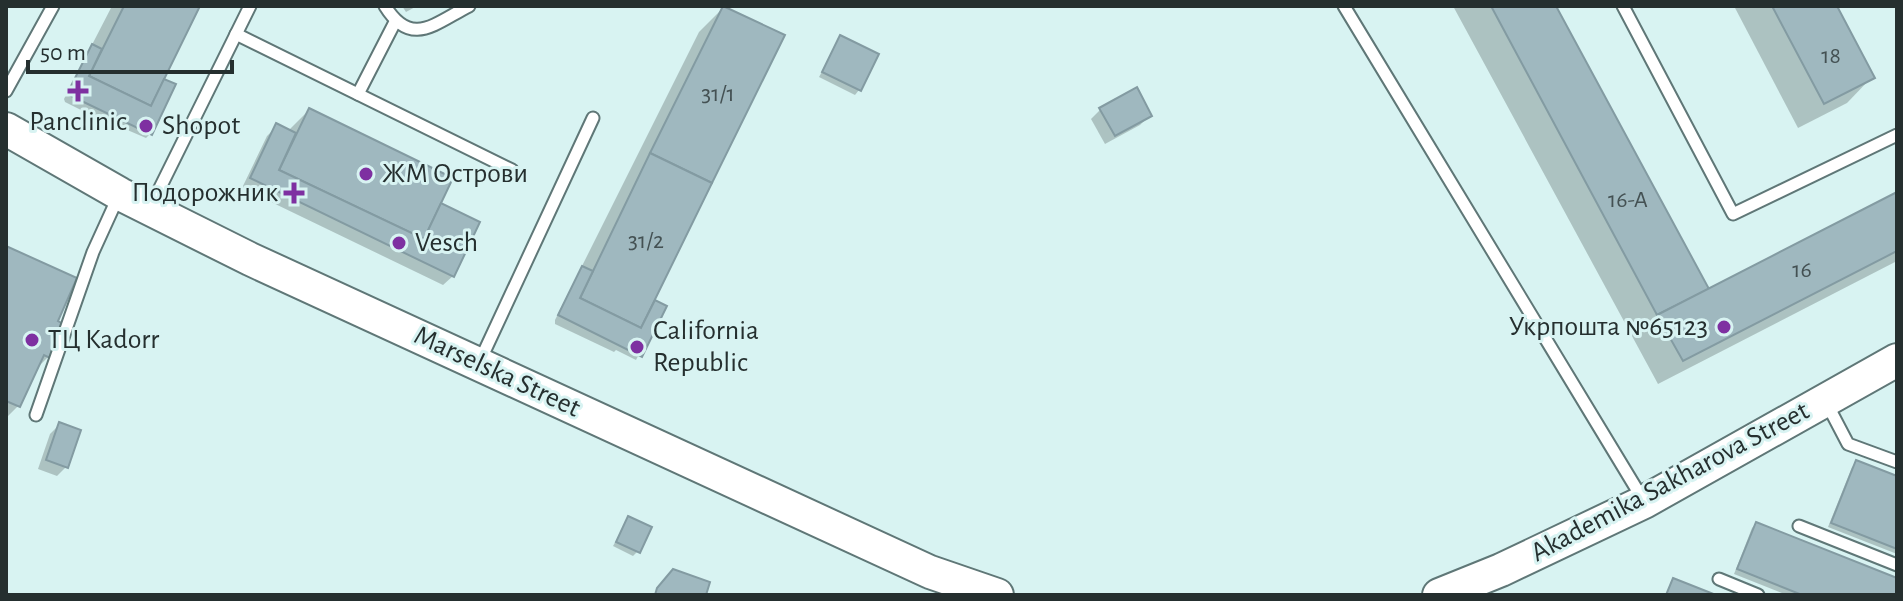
<svg xmlns="http://www.w3.org/2000/svg" width="1903" height="601" font-family="'Alegreya Sans',sans-serif">
  <style>
    .shadow { fill: #0003 }
    .building { fill: #9fb8bf; stroke: #839ba2; stroke-width: 2 }
    .lines { fill: none; stroke-linecap: round; stroke-linejoin: round }
    .lane-casing { stroke: #5f7777; stroke-width: 15 }
    .secondary-casing { stroke: #5f7777; stroke-width: 36 }
    .lane { stroke: #fff; stroke-width: 11 }
    .secondary { stroke: #fff; stroke-width: 32 }
    .poi-dot { fill: #7e30a1; stroke: #d8f3f2; stroke-width: 3 }
    .labels { text-anchor: middle; dominant-baseline: central; stroke-width: 6; stroke-linejoin: round; paint-order: stroke }
    .number-label { font-size: 24px; fill: #445153 }
    .poi-label { font-size: 28px; fill: #252f2f; stroke: #d8f3f2; text-anchor: start }
    .street-label { font-size: 28px; fill: #252f2f; stroke: #d8f3f2 }
  </style>
  <rect width="100%" height="100%" fill="#d8f3f2"/>
  <!-- shadow -->
  <g class="shadow">
    <polygon points="112,6 198,6 161,80 150,134 146,138 125,129 123,131 65,102 64,99"/>
    <polygon points="402,6 417,6 406,12"/>
    <polygon points="1453,6 1554,6 1708,291 1897,195 1897,261 1658,384"/>
    <polygon points="1734,6 1835,6 1872,77 1847,103 1798,128"/>
    <polygon points="724,7 783,35 652,301 664,307 636,360 616,350 614,352 555,324 555,320 699,32"/>
    <polygon points="841,38 859,90 855,95 819,77"/>
    <polygon points="1101,109 1150,115 1140,125 1105,144 1091,119"/>
    <polygon points="309,110 453,276 443,285 242,188 267,136 277,126 288,131"/>
    <polygon points="6,248 55,322 49,356 39,366 37,365 18,406 8,416 6,415"/>
    <polygon points="59,425 67,466 57,476 38,469 50,434"/>
    <polygon points="1857,463 1897,479 1897,554 1828,527 1852,467"/>
    <polygon points="629,518 638,551 633,556 613,546"/>
    <polygon points="1756,524 1897,580 1897,595 1787,595 1734,574 1752,528"/>
  </g>
  <!-- building -->
  <g class="building">
    <polygon points="124,6 200,6 151,106 89,76"/>
    <polygon points="723,6 785,35 712,183 650,153"/>
    <polygon points="1491,6 1556,6 1709,289 1657,315"/>
    <polygon points="1772,6 1837,6 1875,78 1824,104"/>
    <polygon points="840,35 879,54 861,91 822,72"/>
    <polygon points="92,44 102,49 89,76 151,106 164,79 176,84 152,135 67,94"/>
    <polygon points="1137,87 1152,116 1115,136 1099,108"/>
    <polygon points="309,108 453,178 424,239 279,170"/>
    <polygon points="276,123 296,133 279,170 424,239 441,203 480,222 454,277 250,178"/>
    <polygon points="650,153 712,183 641,328 580,298"/>
    <polygon points="1897,192 1897,251 1683,361 1657,315"/>
    <polygon points="6,246 77,278 58,321 65,325 50,358 44,355 20,407 6,401"/>
    <polygon points="582,266 593,271 580,298 641,328 655,300 667,306 642,357 558,315"/>
    <polygon points="59,422 81,430 68,468 46,460"/>
    <polygon points="1856,460 1897,476 1897,549 1831,523"/>
    <polygon points="628,516 652,527 640,553 616,542"/>
    <polygon points="1756,522 1897,578 1897,595 1802,595 1737,569"/>
    <polygon points="673,569 710,582 706,595 655,595 657,588"/>
    <polygon points="1673,578 1716,595 1666,595"/>
  </g>
  <g class="lines">
    <!-- lane casing -->
    <g class="lane-casing">
      <g id="lane">
        <path d="M385,6C411,48 434,24 469,6"/>
        <polyline points="1344,6 1642,498"/>
        <polyline points="1623,6 1733,214 1897,135"/>
        <polyline points="236,34 512,170"/>
        <polyline points="6,91 53,6"/>
        <polyline points="358,94 395,22"/>
        <polyline points="151,206 250,6"/>
        <polyline points="479,363 593,118"/>
        <polyline points="1826,402 1848,444 1897,462"/>
        <polyline points="36,415 93,252 119,195"/>
        <polyline points="1799,526 1897,565"/>
        <polyline points="1719,579 1758,595"/>
      </g>
    </g>
    <!-- secondary casing -->
    <g class="secondary-casing">
      <g id="secondary">
        <polyline points="6,129 120,194 250,259 930,572 997,595"/>
        <polyline points="1439,595 1501,570 1644,502 1897,360"/>
      </g>
    </g>
    <!-- lane -->
    <use href="#lane" class="lane"/>
    <!-- secondary -->
    <use href="#secondary" class="secondary"/>
  </g>
  <!-- markers -->
  <g class="poi-dot">
    <path d="M74 79h8v8h8v8h-8v8h-8v-8h-8v-8h8z"/>
    <circle cx="146" cy="126" r="8"/>
    <circle cx="366" cy="174" r="8"/>
    <path d="M290 181h8v8h8v8h-8v8h-8v-8h-8v-8h8z"/>
    <circle cx="399" cy="243" r="8"/>
    <circle cx="1724" cy="327" r="8"/>
    <circle cx="32" cy="340" r="8"/>
    <circle cx="637" cy="347" r="8"/>
  </g>
  <g class="labels">
    <!-- number labels -->
    <g class="number-label">
      <text x="1831" y="56">18</text>
      <text x="718" y="94">31/1</text>
      <text x="1628" y="200">16-А</text>
      <text x="646" y="241">31/2</text>
      <text x="1802" y="270">16</text>
    </g>
    <!-- poi labels -->
    <g class="poi-label">
      <text x="78" y="122" text-anchor="middle">Panclinic</text>
      <text x="162" y="126">Shopot</text>
      <text x="382" y="174">ЖМ Острови</text>
      <text x="278" y="193" text-anchor="end">Подорожник</text>
      <text x="415" y="243">Vesch</text>
      <text x="1708" y="327" text-anchor="end">Укрпошта №65123</text>
      <text x="653" y="331">California<tspan x="653" dy="32">Republic</tspan></text>
      <text x="48" y="340">ТЦ Kadorr</text>
    </g>
    <!-- street labels -->
    <g class="street-label">
      <text transform="translate(497 372) rotate(25)">Marselska Street</text>
      <text transform="translate(1670 482) rotate(-28)">Akademika Sakharova Street</text>
    </g>
  </g>
  <!-- border -->
  <rect width="1903" height="601" fill="none" stroke="#252f2f" stroke-width="16"/>
  <!-- scale -->
  <path d="M28 60v12h204v-12" fill="none" stroke="#252f2f" stroke-width="4"/>
  <text x="40" y="60" font-size="24" fill="#252f2f" stroke="#d8f3f2" stroke-width="6" paint-order="stroke">50 m</text>
</svg>
